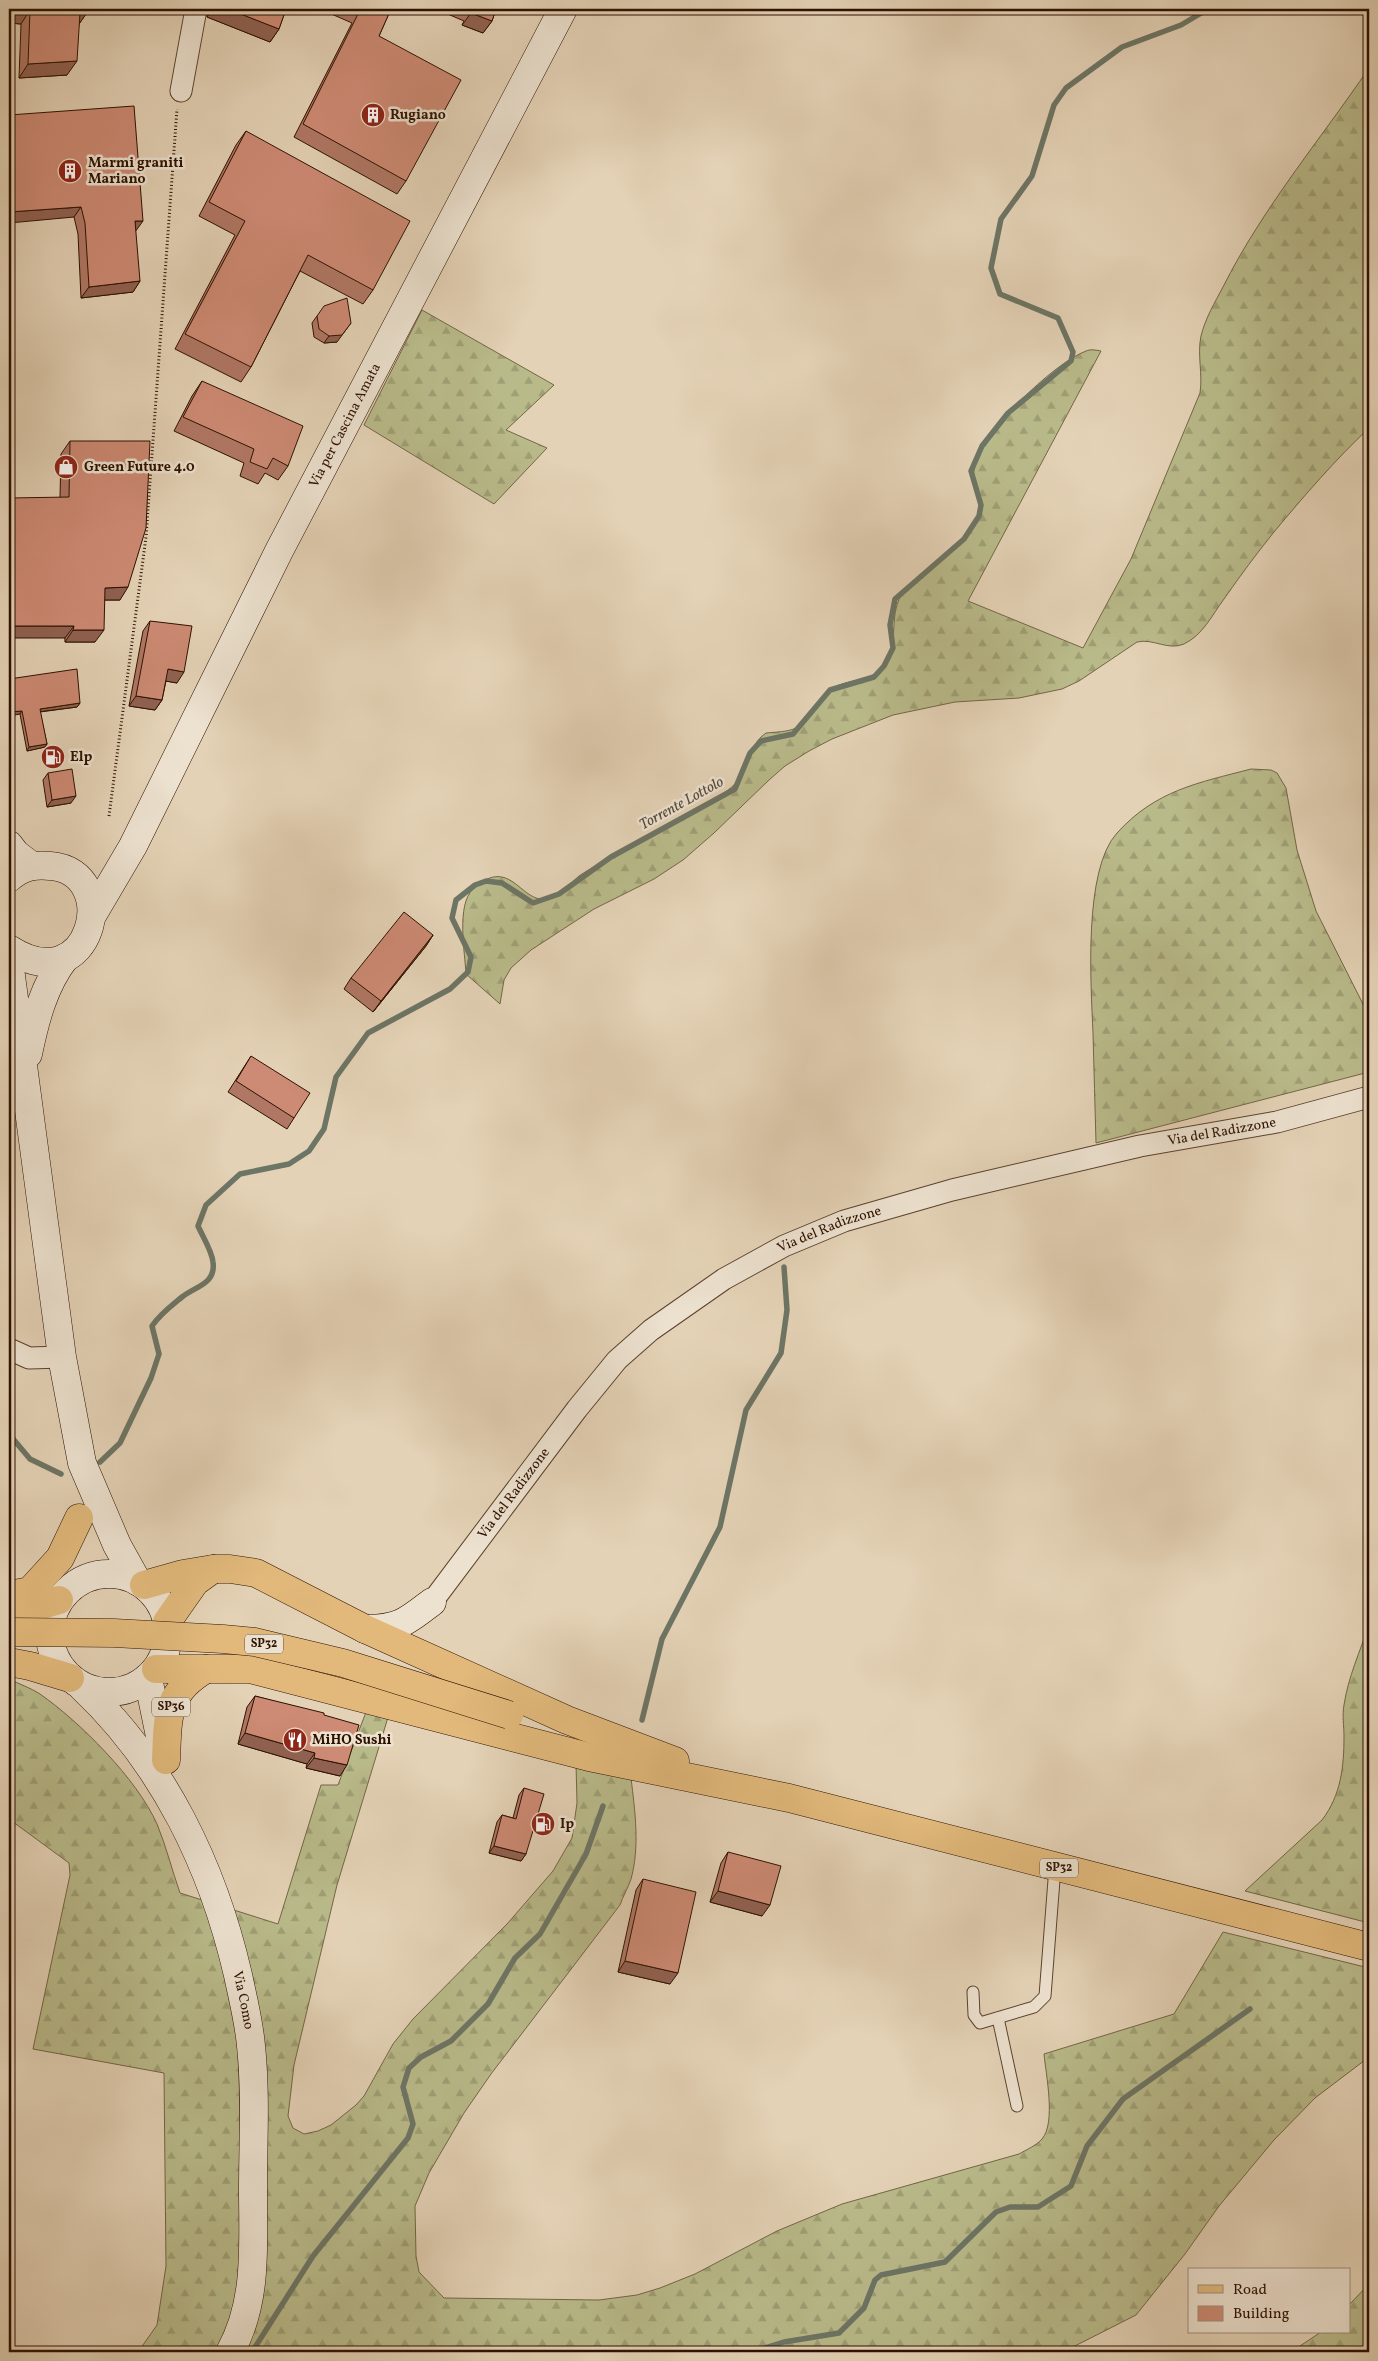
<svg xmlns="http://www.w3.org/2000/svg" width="1378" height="2361" font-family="Vollkorn,serif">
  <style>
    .forest { fill: url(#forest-firs); stroke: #736645 }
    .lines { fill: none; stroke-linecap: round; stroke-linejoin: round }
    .stream { stroke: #6d7565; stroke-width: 5.5 }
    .lane-casing { stroke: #5b412e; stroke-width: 13 }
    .street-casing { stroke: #5b412e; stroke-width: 23 }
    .secondary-casing { stroke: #2d1100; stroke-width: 29 }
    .primary-casing { stroke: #2d1100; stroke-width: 29 }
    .path { stroke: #2d1100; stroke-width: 3; stroke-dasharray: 1 2.5; stroke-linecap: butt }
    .lane { stroke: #ede2d0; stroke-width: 11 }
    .street { stroke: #ede2d0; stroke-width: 21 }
    .secondary { stroke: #ede2d0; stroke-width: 28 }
    .primary { stroke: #e2b97b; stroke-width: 28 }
    .primary-bridge-casing { stroke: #2d1100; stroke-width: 29; stroke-linecap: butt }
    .primary-bridge { stroke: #e2b97b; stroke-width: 28 }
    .wall { fill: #b07764; stroke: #2d1100 }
    .shaded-wall { fill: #906151; stroke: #2d1100 }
    .building { fill: #cd8a74; stroke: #2d1100 }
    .labels { text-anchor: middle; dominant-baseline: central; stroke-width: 5; stroke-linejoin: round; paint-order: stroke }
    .shield { fill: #ede2d0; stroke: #67503e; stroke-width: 1 }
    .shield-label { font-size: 12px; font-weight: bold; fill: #2d1100 }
    .poi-label { font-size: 14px; font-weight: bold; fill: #2d1100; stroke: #ede2d0; text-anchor: start }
    .street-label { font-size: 14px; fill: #2d1100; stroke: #ede2d0 }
    .water-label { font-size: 15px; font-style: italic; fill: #524b3b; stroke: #ede2d0 }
  </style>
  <defs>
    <pattern id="forest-firs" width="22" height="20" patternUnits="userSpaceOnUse" patternTransform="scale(1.25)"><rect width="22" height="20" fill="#b9ba8a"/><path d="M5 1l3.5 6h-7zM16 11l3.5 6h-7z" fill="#9f9f75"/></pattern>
  </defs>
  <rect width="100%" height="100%" fill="#e4d2b6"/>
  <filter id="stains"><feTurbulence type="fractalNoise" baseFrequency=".004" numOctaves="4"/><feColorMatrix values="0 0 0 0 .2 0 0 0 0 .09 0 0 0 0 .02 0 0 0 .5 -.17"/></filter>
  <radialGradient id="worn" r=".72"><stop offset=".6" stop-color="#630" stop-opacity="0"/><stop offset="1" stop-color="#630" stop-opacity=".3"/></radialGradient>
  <!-- forest -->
  <g class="forest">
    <path d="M1369,68V428C1335,460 1304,496 1274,532C1257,553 1240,576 1224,599C1212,615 1203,635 1184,644C1168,651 1153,638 1137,642L1079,681L1062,689L1019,698L955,702L893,715L832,739L809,751L785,766L769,780L714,833L683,860L654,879L594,909L531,950L511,968L504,980L500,1004L466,974C465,953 456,905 473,889C513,852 522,911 552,897C562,892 571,883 579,876C589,869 601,863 612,857C635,843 658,829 681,817C695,809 712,803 724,793C730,789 739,781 743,774C750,759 751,743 766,733C775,732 788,732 796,728C813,720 818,697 835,687C852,678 877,682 887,661C900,635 886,610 908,586C930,563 963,547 979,518C987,502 971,486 974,470C981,433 1052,364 1086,351C1090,349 1096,350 1101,351L968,601L1083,648L1131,559L1200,393C1203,374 1197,355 1201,336C1205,319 1215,302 1223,287C1262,209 1320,140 1369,68Z"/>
    <polygon points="422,310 554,385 506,430 547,448 494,504 364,425"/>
    <path d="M1251,769L1271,770L1277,773L1286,788L1297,850L1316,911L1369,1016V1072L1096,1143C1095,1107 1094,1070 1093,1033C1091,985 1083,870 1117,833C1156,790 1198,783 1251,769Z"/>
    <path d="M1369,1625V1923L1245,1891L1322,1820C1341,1795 1344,1767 1344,1736C1344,1726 1342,1715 1344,1705C1348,1678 1360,1651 1369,1625Z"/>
    <path d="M9,1679C19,1684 31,1688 40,1694C80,1722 137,1779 157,1824C166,1846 172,1870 180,1893L278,1924L321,1785H338L368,1707L389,1714L337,1885L294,2065L288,2116L293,2128L304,2134L318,2131L331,2125L356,2105L364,2096L393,2044L413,2019L507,1924L553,1871L572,1838L577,1803L576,1763L631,1778C635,1811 640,1847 631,1879C628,1888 623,1896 620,1905L491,2074L464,2113L429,2173L415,2206L416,2256L419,2272L444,2298L599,2300L637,2295L660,2288L695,2274L777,2231L842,2204L1019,2154C1026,2150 1037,2145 1042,2139C1056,2123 1046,2075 1044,2054L1174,2014L1223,1932L1369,1968V2057L1315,2098L1274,2140L1219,2206L1185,2254L1136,2315L1063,2352H138L157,2325L166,2266L164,2073L33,2049L70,1875L69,1863L9,1819Z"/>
    <polygon points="1369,2284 1369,2352 1291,2352 1321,2332 1349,2332 1349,2305"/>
  </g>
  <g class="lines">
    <!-- stream -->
    <g class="stream">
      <polyline points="9,1434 30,1459 61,1474"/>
      <path d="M100,1462L120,1443L151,1378L159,1354L152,1326C160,1314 171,1306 182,1297C196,1286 216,1284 213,1262C212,1251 203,1237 198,1226L206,1205L240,1174L289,1164L309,1151L324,1129L336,1077L368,1033L450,989L468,972L471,957L452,918L456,900L475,885L486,881L502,883L533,903L559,894L611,857L735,789L750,753L761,741L793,734L830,690L874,677L884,666L893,648L890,625L895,599L964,539L979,516L981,505L971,471L982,446L1008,413L1071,361L1073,352L1058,318L1000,294L991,268L1001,219L1032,176L1054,105L1066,88L1122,47L1181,25L1208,9"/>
      <polyline points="642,1720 662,1639 720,1527 746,1410 781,1353 787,1310 784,1267"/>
      <polyline points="252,2352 313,2256 408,2138 413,2124 403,2087 409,2068 421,2057 451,2041 488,2004 515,1958 540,1934 586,1854 603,1806"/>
      <polyline points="752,2352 784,2342 839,2333 864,2308 875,2280 881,2275 945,2262 996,2212 1010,2207 1038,2207 1071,2186 1087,2146 1123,2099 1250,2009"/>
    </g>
    <!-- lane casing -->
    <g class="lane-casing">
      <g id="lane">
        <polyline points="973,1992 974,2015 980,2023 1034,2007 1045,1996 1055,1867"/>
        <polyline points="998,2018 1017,2106"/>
      </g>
    </g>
    <!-- street casing -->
    <g class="street-casing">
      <g id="street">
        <polyline points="181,91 196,9"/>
        <polyline points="9,1349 29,1358 62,1357"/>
        <path id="s1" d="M432,1602L577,1409L617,1360L651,1330L724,1279L784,1246L844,1221L952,1190L1140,1146L1277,1122L1369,1097"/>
      </g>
    </g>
    <!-- secondary casing -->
    <g class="secondary-casing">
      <g id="secondary">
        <polyline points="9,845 16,854 32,866"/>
        <path d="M9,878C22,867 34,864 51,866C123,872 92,1003 9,949"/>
        <path id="s2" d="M93,914L133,846L279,551L563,9"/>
        <polyline points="9,961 62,1357 82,1463 117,1545 137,1581"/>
        <path d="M28,1054C35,1020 44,985 65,958"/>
        <circle cx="109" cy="1633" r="59"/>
        <path d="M365,1629C399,1629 406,1622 432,1602"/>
        <polyline points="148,1678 163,1751"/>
        <path id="s3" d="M82,1687C164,1764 213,1867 238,1975C243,1999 249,2022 251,2046C256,2093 253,2142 253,2190C253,2245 258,2302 230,2352"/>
      </g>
    </g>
    <!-- primary casing -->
    <g class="primary-casing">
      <g id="primary">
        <polyline points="144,1585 183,1574 213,1569 230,1569 256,1573 365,1629 567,1720 675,1761"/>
        <polyline points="9,1595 30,1591 60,1558 79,1518"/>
        <polyline points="9,1608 42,1605 59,1600"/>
        <polyline points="167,1622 195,1582 213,1569"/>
        <polyline points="9,1662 30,1666 70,1678"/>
        <polyline points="156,1669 250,1669 589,1757 789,1798 1369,1947"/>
        <path d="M166,1760C168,1717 165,1693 206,1669"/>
      </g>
    </g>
    <!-- path -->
    <polyline class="path" points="109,816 146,537 177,109"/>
    <!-- lane -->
    <use href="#lane" class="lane"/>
    <!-- street -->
    <use href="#street" class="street"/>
    <!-- secondary -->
    <use href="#secondary" class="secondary"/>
    <!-- primary -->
    <use href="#primary" class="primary"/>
    <!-- primary-bridge casing -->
    <g class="primary-bridge-casing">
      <polyline id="primary-bridge" points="9,1632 114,1633 223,1639 255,1642 343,1663 509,1715"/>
    </g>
    <!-- primary-bridge -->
    <use href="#primary-bridge" class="primary-bridge"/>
  </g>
  <!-- wall -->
  <g class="wall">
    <polygon points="9,9 86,14 79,24 67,75 19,78 21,24 9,23"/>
    <polygon points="207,9 286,9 279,29 270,42 207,17"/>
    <polygon points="320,9 391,9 379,36 406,181 397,194 294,137 352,23"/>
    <polygon points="436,9 496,9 492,21 483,33 462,25 464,21"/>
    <polygon points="9,115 140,281 133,292 81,298 78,234 74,217"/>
    <polygon points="246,131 373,290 363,304 300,271 251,367 241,382 175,349 235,235 199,216 236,145"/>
    <polygon points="317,316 337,342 324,343 314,337 312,323"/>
    <polygon points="202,381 288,466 278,480 265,473 258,484 240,476 244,463 174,431 192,396"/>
    <polygon points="70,441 120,600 104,600 95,642 65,642 60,497 61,454"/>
    <polygon points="150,621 177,683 166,681 162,700 155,710 129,706 143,631"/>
    <polygon points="9,679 80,703 77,707 40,712 47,744 45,747 27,751 20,714"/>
    <polygon points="48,773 71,803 47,807 43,780"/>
    <polygon points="433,935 426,946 373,1012 344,989 351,978"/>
    <polygon points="251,1056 294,1118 287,1129 228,1092"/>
    <polygon points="255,1696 324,1715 340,1776 306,1768 307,1764 238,1744 247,1707"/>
    <polygon points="524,1788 526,1854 521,1861 489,1853 497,1822 502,1815 513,1818 519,1795"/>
    <polygon points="728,1852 762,1916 710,1902 721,1863"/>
    <polygon points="643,1879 670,1984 618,1972 636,1890"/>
  </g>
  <!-- shaded-wall -->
  <g class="shaded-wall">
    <polygon points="9,9 30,10 21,24 9,23"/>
    <polygon points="213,9 228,9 279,29 270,42 207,17"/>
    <polygon points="80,13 86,14 77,27"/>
    <polygon points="471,13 492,21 483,33 462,25"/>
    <polygon points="77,61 67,75 19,78 28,64"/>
    <polygon points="81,207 74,217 9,223 9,212"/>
    <polygon points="135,221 143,221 135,232"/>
    <polygon points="140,281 133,292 81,298 89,287"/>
    <polygon points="351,323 337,342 324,343 329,336"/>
    <polygon points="128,587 120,600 96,600 105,588"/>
    <polygon points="9,626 74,626 65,638 9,638"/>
    <polygon points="73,630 104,630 95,642 65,642"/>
    <polygon points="168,669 184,672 177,683 160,680"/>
    <polygon points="136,696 162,700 155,710 129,706"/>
    <polygon points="80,703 77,707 37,712 40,709"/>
    <polygon points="22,711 20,714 9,716 9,712"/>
    <polygon points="47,744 45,747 27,751 29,747"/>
    <polygon points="76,796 71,803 47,807 52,800"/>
    <polygon points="433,935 426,946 373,1012 381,1001"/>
    <polygon points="245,1733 315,1753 307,1764 238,1744"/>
    <polygon points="314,1758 347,1765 340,1776 306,1768"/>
    <polygon points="494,1846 526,1854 521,1861 489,1853"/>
    <polygon points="718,1891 770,1905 762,1916 710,1902"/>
    <polygon points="625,1961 678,1973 670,1984 618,1972"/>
  </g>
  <!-- building -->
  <g class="building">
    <polygon points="9,9 86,9 86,14 80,13 77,61 28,64 30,10"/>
    <polygon points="228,9 286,9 279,29"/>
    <polygon points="357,9 391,9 379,36 461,80 406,181 303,124 360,10"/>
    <polygon points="473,9 496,9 492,21 471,13"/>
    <polygon points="134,106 143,221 135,221 140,281 89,287 85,223 81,207 9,212 9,115"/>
    <polygon points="246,131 410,221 373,290 308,255 251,367 185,334 245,221 209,202"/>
    <polygon points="347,298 351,323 342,335 329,336 319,329 317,316 324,306"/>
    <polygon points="202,381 303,426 288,466 273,458 267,469 250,462 254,449 183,417"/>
    <polygon points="70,441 150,441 146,528 128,587 105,588 104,630 73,630 74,626 9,626 9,498 69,497"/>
    <polygon points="150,621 192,626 184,672 168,669 162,700 136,696"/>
    <polygon points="77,669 80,703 40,709 47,744 29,747 22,711 9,712 9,679"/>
    <polygon points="72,769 76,796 52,800 48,773"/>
    <polygon points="404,912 433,935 381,1001 351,978"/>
    <polygon points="251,1056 310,1093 294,1118 236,1081"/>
    <polygon points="9,1086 12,1098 9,1099"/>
    <polygon points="255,1696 324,1713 324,1715 359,1725 347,1765 314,1758 315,1753 245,1733"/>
    <polygon points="524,1788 544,1794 526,1854 494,1846 502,1815 516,1819"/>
    <polygon points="728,1852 781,1866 770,1905 718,1891"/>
    <polygon points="643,1879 696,1892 678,1973 625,1961"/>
  </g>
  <!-- icons -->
  <defs>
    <g id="building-disc" transform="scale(1.25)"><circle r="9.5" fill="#8f2418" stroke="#ede2d0"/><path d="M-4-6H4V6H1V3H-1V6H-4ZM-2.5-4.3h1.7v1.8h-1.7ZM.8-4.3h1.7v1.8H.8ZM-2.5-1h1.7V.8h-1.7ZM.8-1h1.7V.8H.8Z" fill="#fff"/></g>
    <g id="shop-disc" transform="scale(1.25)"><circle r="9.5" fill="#8f2418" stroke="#ede2d0"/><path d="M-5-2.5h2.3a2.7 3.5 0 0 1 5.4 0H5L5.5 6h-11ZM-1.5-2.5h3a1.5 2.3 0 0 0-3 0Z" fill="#fff"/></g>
    <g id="fuel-disc" transform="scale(1.25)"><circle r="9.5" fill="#8f2418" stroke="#ede2d0"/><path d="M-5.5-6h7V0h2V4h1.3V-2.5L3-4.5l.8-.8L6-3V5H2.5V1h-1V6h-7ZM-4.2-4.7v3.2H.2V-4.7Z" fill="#fff"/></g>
    <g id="restaurant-disc" transform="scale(1.25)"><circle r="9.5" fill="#8f2418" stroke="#ede2d0"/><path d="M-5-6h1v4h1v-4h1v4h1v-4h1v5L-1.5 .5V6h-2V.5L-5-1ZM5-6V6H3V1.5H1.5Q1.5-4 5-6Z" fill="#fff"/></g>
  </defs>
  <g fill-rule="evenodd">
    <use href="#building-disc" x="373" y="115"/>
    <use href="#building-disc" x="70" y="171"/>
    <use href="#shop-disc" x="66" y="467"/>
    <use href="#fuel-disc" x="53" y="757"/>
    <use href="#restaurant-disc" x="295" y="1740"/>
    <use href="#fuel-disc" x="543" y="1824"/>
  </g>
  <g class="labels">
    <!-- shield labels -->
    <g class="shield">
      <rect x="245" y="1634.5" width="38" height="19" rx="4"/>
      <rect x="152" y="1697.5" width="38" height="19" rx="4"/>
      <rect x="1040" y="1858.5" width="38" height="19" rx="4"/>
    </g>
    <g class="shield-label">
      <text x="264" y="1644">SP32</text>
      <text x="171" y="1707">SP36</text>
      <text x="1059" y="1868">SP32</text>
    </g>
    <!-- poi labels -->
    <g class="poi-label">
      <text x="390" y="115">Rugiano</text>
      <text x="88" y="163">Marmi graniti<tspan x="88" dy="16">Mariano</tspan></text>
      <text x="84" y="467">Green Future 4.0</text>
      <text x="70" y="757">Elp</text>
      <text x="312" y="1740">MiHO Sushi</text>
      <text x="560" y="1824">Ip</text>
    </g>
    <!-- street labels -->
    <g class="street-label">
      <text stroke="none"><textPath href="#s2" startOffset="550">Via per Cascina Amata</textPath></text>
      <text stroke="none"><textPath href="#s1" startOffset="961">Via del Radizzone</textPath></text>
      <text stroke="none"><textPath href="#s1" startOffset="556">Via del Radizzone</textPath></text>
      <text stroke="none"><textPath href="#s1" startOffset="136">Via del Radizzone</textPath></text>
      <text stroke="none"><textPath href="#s3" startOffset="358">Via Como</textPath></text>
    </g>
    <!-- water labels -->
    <g class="water-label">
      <text transform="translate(682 804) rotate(-29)">Torrente Lottolo</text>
    </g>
  </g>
  <!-- margin -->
  <rect width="1378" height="2361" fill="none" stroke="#e4d2b6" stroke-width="30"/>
  <rect x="10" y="10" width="1358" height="2341" fill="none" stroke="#2d1100" stroke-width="2.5"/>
  <rect x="15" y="15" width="1348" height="2331" fill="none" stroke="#2d1100"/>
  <!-- legend -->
  <rect x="1188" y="2268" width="162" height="65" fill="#ede2d0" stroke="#a08e7d"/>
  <rect x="1198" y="2285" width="25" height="8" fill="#e2b97b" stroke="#a08e7d"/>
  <text x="1233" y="2294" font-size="15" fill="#2d1100">Road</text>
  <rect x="1198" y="2306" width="25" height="15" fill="#cd8a74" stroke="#a08e7d"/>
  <text x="1233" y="2318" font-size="15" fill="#2d1100">Building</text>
  <rect width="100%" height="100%" filter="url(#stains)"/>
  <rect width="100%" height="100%" fill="url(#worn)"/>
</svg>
